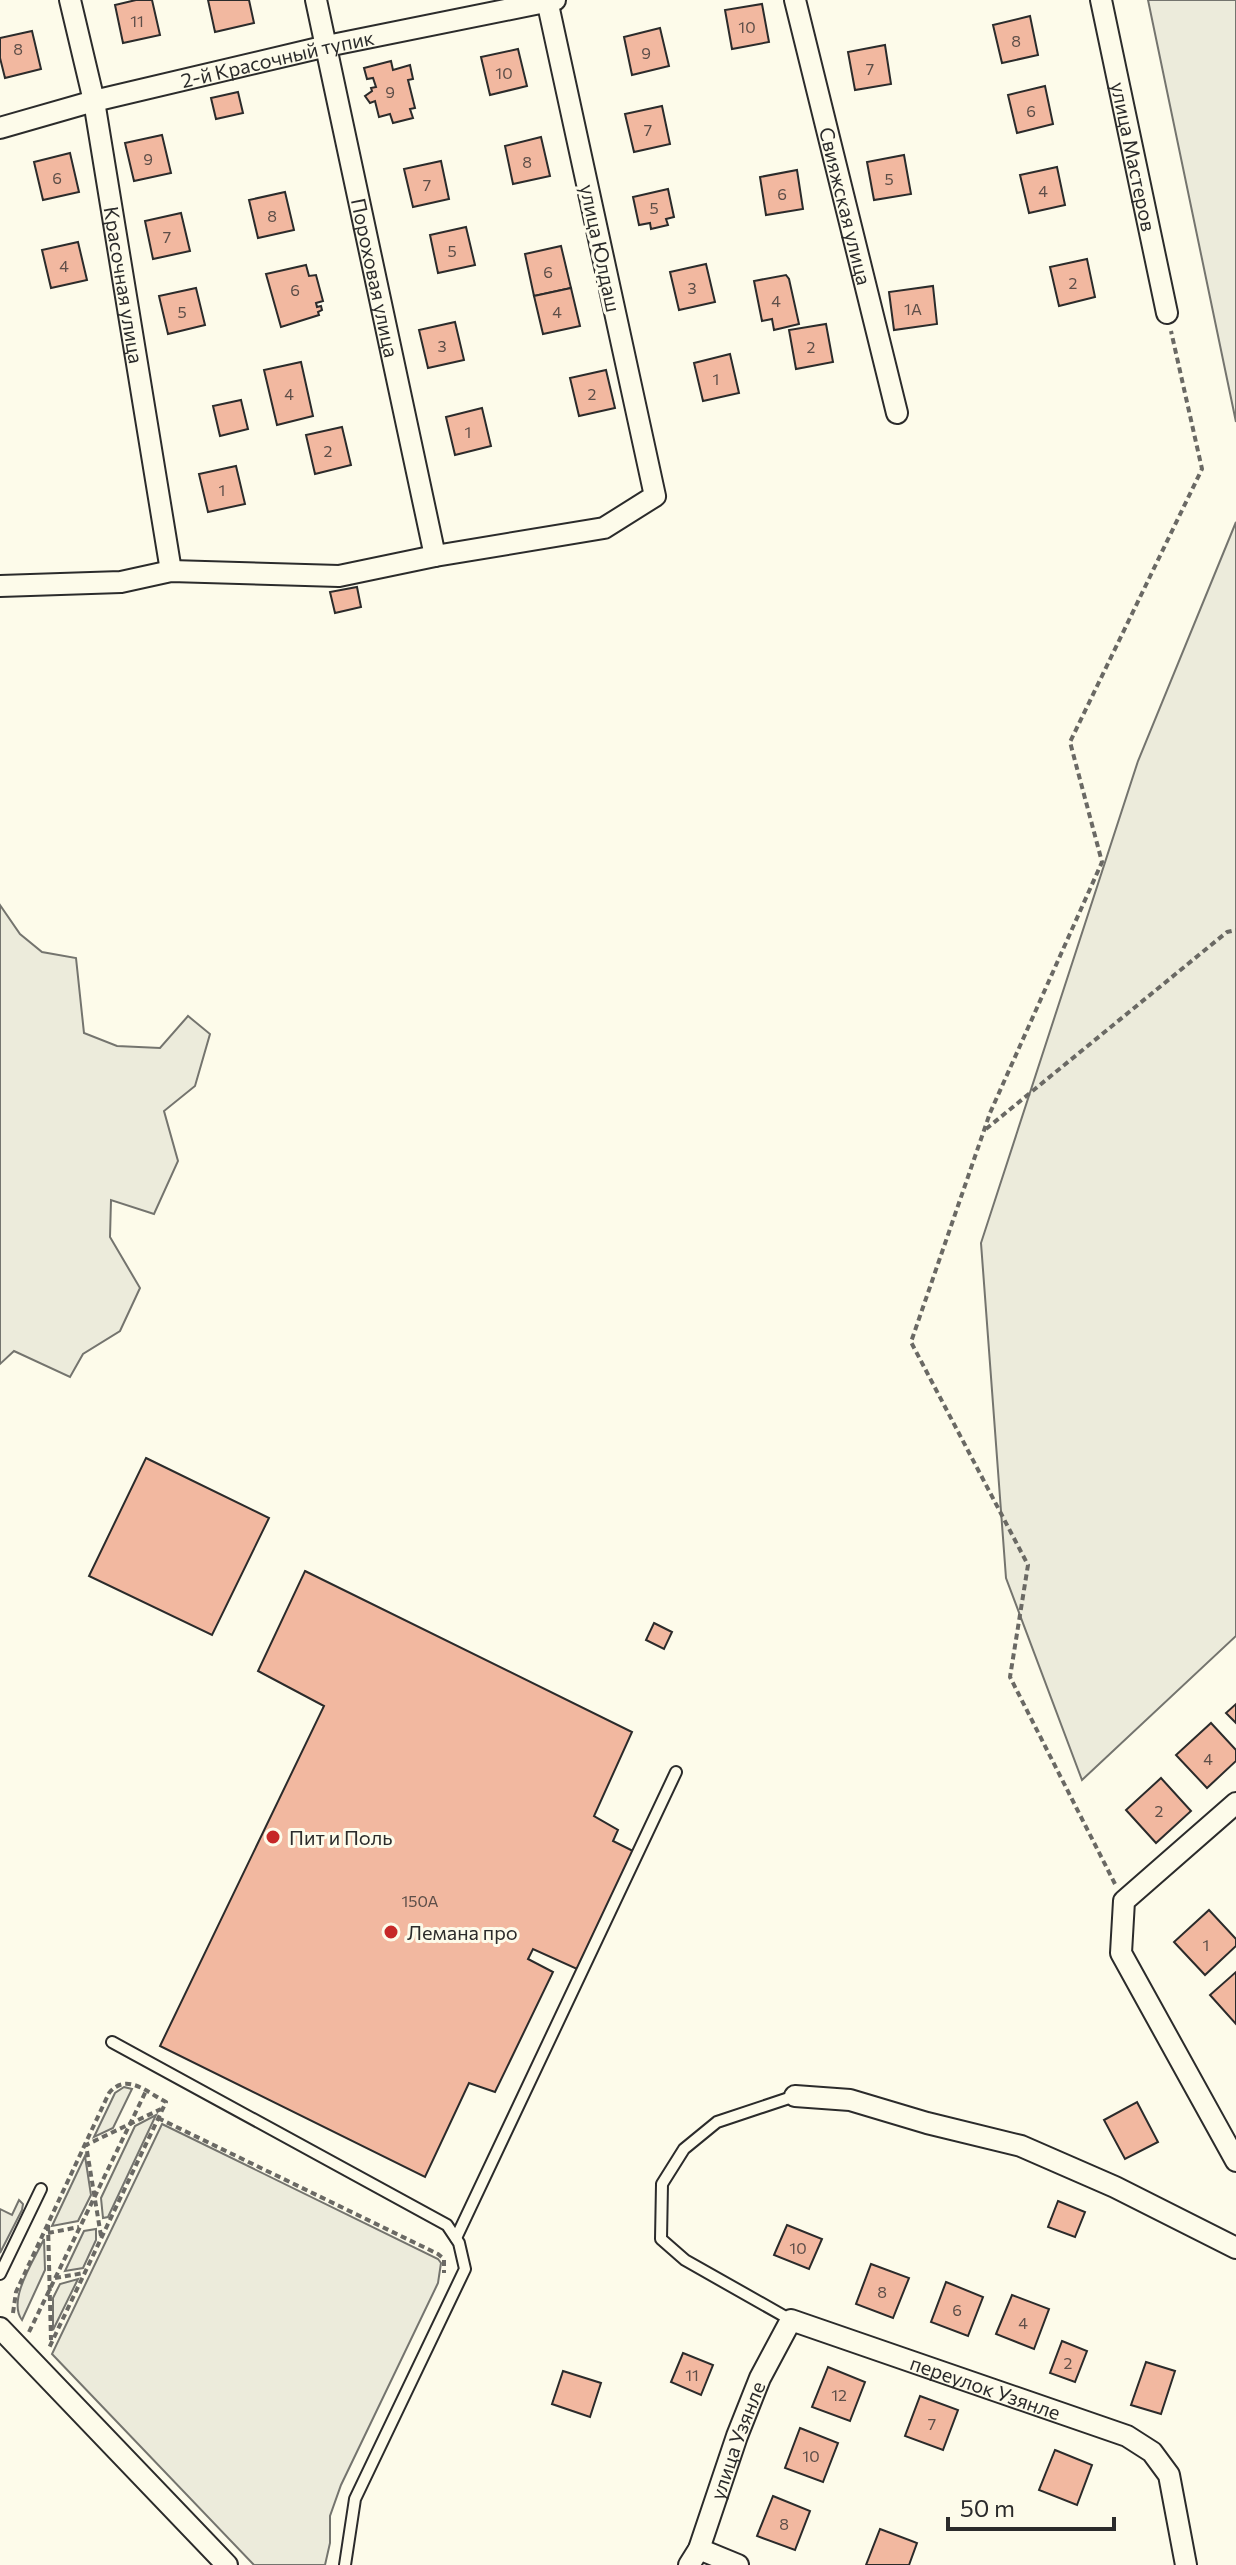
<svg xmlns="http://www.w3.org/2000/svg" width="1236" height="2565" font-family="Commissioner,sans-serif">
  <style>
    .green { fill: #ecebdb; stroke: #74746e; stroke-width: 2 }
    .building { fill: #f2b8a0; stroke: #2b2b2b; stroke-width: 2 }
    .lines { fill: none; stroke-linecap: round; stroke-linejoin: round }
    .lane-casing { stroke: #2b2b2b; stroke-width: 14 }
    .street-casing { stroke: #2b2b2b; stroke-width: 24 }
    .path { stroke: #6a6964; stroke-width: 4; stroke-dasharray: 6 4; stroke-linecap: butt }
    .lane { stroke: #fdfbea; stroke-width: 10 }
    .street { stroke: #fdfbea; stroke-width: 20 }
    .poi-dot { fill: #c62828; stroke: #fdfbea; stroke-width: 3 }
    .labels { text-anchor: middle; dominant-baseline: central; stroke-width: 6; stroke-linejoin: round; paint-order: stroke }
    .number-label { font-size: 16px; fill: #5d4e48 }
    .street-label { font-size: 20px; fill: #2b2b2b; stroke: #fdfbea }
    .poi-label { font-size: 20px; fill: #2b2b2b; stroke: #fdfbea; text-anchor: start }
  </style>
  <rect width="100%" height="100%" fill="#fdfbea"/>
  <!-- green -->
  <g class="green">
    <polygon points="1148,0 1236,0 1236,422"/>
    <polygon points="1236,522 1236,1636 1082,1780 1006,1578 981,1243 1138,761"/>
    <polygon points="0,905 20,934 42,952 76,958 84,1033 117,1046 160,1048 188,1016 210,1034 195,1086 164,1111 178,1161 154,1214 111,1200 110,1237 140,1288 120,1331 83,1354 70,1377 14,1351 0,1364"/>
    <polygon points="124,2087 132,2089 113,2128 94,2137 115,2093"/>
    <polygon points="156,2115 108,2217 103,2218 101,2198 135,2126"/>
    <polygon points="162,2124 438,2259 441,2263 438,2283 341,2485 330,2516 330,2543 325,2565 254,2565 52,2354"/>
    <polygon points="85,2156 91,2195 78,2221 52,2226"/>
    <polygon points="19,2200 23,2204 22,2210 0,2253 0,2209 12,2215"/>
    <polygon points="96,2229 96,2240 83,2268 65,2271 84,2231"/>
    <path d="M44,2239L45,2270L22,2320C7,2300 34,2260 44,2239Z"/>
    <polygon points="78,2279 53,2330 53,2298 60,2284"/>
  </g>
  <!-- building -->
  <g class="building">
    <polygon points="136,0 152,0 160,35 123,43 115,5"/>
    <polygon points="208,0 249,0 254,23 215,32"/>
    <polygon points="762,4 769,42 732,49 725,10"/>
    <polygon points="1030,16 1038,55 1002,63 993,25"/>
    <polygon points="660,28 669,66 632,75 624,37"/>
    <polygon points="32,31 41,69 5,78 0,58 0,38"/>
    <polygon points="885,45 891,84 855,90 848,52"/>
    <polygon points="518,49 527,86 490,95 481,57"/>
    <polygon points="391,61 393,70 410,65 413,79 408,80 415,108 410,109 413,118 393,123 390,114 379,117 375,101 370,103 365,96 372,91 371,88 376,87 373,78 367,79 364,68"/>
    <polygon points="1045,86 1053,124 1017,133 1008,95"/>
    <polygon points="238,92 243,113 216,119 211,98"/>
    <polygon points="662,106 670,144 634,152 625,114"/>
    <polygon points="162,135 171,173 134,181 125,143"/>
    <polygon points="541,137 550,176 513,184 505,146"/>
    <polygon points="70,153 79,192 43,200 34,162"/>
    <polygon points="904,155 911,194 874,200 867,162"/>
    <polygon points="441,161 449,199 413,207 404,169"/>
    <polygon points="1057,167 1065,205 1029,213 1020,175"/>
    <polygon points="797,170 803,209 766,215 760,177"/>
    <polygon points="668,189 674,217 666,219 668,225 651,229 650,223 639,225 633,197"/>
    <polygon points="285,192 294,230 258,238 249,200"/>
    <polygon points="181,213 190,251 153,259 145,221"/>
    <polygon points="466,227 475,265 438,273 430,235"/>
    <polygon points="78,242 87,280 51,288 42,250"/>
    <polygon points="561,246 571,288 534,296 525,254"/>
    <polygon points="1087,259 1095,297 1059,306 1050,267"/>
    <polygon points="706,264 715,302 679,310 670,272"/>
    <polygon points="306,265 309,276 316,275 323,301 316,303 317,307 321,306 322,310 318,312 319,315 281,327 266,274"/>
    <polygon points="786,275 789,279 799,324 774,330 772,319 762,321 754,281"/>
    <polygon points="933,286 937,324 894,330 889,292"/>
    <polygon points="196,288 205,325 168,334 159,296"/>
    <polygon points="571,288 580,326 543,334 534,296"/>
    <polygon points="455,322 464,360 428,368 419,330"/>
    <polygon points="826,324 833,362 796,369 789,330"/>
    <polygon points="730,354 739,393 703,401 694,363"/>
    <polygon points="301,362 313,416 277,425 264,370"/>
    <polygon points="606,370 615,408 579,416 570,378"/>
    <polygon points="241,400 248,429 220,436 213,406"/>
    <polygon points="482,408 491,446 455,455 446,417"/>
    <polygon points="342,427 351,465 315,474 306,435"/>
    <polygon points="236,466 245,504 208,512 199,474"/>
    <polygon points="357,587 361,607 335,613 330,592"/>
    <polygon points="146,1458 269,1518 212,1635 89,1576"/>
    <polygon points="305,1571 632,1732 594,1816 618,1830 613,1841 633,1851 577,1969 533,1949 528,1959 553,1972 495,2092 469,2083 425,2177 160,2046 324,1706 258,1671"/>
    <polygon points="654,1623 672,1632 664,1649 646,1640"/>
    <polygon points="1236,1704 1236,1723 1226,1713"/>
    <polygon points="1211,1723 1236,1750 1236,1761 1207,1788 1176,1755"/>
    <polygon points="1161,1778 1191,1811 1156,1843 1126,1810"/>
    <polygon points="1209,1910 1236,1939 1236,1946 1205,1975 1174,1942"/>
    <polygon points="1236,1972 1236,2024 1210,1995"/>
    <polygon points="1137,2102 1158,2142 1125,2159 1104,2120"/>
    <polygon points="1058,2201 1085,2212 1075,2237 1048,2227"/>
    <polygon points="787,2225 822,2239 809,2269 774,2255"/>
    <polygon points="871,2264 909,2278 893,2318 856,2304"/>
    <polygon points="946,2282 983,2297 968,2336 931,2322"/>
    <polygon points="1012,2295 1049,2309 1034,2349 996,2334"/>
    <polygon points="1062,2341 1087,2351 1075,2382 1050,2373"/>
    <polygon points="683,2353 713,2365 701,2395 671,2382"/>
    <polygon points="1146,2362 1175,2371 1161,2414 1131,2405"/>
    <polygon points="828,2367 865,2382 850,2421 812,2407"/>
    <polygon points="563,2371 601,2383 590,2417 552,2404"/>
    <polygon points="920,2396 958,2410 943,2450 905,2436"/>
    <polygon points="800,2428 838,2443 823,2482 785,2468"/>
    <polygon points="1055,2450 1092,2465 1077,2505 1039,2490"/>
    <polygon points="773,2496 810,2511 795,2550 757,2536"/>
    <polygon points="880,2529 917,2543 909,2565 866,2565"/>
  </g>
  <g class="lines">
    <!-- lane casing -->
    <g class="lane-casing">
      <g id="lane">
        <polyline points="112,2042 447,2225 459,2243 465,2269 355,2499 345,2565"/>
        <polyline points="456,2238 676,1772"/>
        <polyline points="0,2274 41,2189"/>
        <polyline points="791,2320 685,2260 661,2239 662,2184 684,2149 717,2122 795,2096"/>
      </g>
    </g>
    <!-- street casing -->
    <g class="street-casing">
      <g id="street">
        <path id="s1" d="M70,0L94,101L171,571"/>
        <path id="s2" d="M316,0L435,556"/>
        <path id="s3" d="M795,0L897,413"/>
        <path id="s4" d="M1101,0L1167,313"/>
        <path id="s5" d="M0,128L94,101L327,46L555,0"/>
        <polyline points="0,586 121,582 171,571 339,576 435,556 604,528 655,496 547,0"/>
        <polyline points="1236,1803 1124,1901 1121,1953 1236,2161"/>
        <polyline points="795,2096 850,2100 927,2123 1021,2146 1115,2187 1236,2248"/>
        <polyline points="0,2328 227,2565"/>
        <polyline points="699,2549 738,2565"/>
        <path id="s6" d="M689,2565L699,2549L737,2436L760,2378L791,2320L1127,2436L1152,2452L1169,2475L1186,2565"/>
      </g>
    </g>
    <!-- path -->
    <g class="path">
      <polyline points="986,1129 1227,932 1236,930"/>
      <polyline points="1115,1884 1010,1677 1028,1565 911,1342 990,1113 1102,862 1070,742 1202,469 1171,331"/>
      <polyline points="158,2118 438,2254 444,2259 444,2273"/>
      <polyline points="48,2225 51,2340"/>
      <polyline points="48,2233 79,2227"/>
      <polyline points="101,2236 86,2145 161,2109"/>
      <polyline points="55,2278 84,2273"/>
      <path d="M13,2313L16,2292L109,2093C127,2072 146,2092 166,2102L49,2348"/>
      <polyline points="29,2332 146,2091"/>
    </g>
    <!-- lane -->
    <use href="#lane" class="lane"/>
    <!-- street -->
    <use href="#street" class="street"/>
  </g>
  <!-- markers -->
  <g class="poi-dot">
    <circle cx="273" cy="1837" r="8"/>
    <circle cx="391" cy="1932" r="8"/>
  </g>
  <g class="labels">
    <!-- number labels -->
    <g class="number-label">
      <text x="137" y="20">11</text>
      <text x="747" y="26">10</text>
      <text x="1016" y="40">8</text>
      <text x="18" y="48">8</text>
      <text x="646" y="52">9</text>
      <text x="870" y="68">7</text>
      <text x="504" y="72">10</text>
      <text x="390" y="91">9</text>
      <text x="1031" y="110">6</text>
      <text x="648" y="129">7</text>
      <text x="148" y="158">9</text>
      <text x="527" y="161">8</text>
      <text x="57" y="177">6</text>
      <text x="889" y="178">5</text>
      <text x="427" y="184">7</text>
      <text x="1043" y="190">4</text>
      <text x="782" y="193">6</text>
      <text x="654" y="207">5</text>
      <text x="272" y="215">8</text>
      <text x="167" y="236">7</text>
      <text x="452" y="250">5</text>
      <text x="64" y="265">4</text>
      <text x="548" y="271">6</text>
      <text x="1073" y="282">2</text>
      <text x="692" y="287">3</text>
      <text x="295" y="289">6</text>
      <text x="776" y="300">4</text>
      <text x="913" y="308">1А</text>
      <text x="182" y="311">5</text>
      <text x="557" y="311">4</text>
      <text x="442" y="345">3</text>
      <text x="811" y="346">2</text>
      <text x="716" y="378">1</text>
      <text x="289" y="393">4</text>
      <text x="592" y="393">2</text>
      <text x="468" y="431">1</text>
      <text x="328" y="450">2</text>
      <text x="222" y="489">1</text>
      <text x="1208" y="1758">4</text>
      <text x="1159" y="1810">2</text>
      <text x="420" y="1900">150А</text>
      <text x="1206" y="1944">1</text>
      <text x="798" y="2247">10</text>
      <text x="882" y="2291">8</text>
      <text x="957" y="2309">6</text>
      <text x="1023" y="2322">4</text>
      <text x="1068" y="2362">2</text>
      <text x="692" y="2374">11</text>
      <text x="839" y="2394">12</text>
      <text x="932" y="2423">7</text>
      <text x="811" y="2455">10</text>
      <text x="784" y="2523">8</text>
    </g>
    <!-- street labels -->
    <g class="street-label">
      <text stroke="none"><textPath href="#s5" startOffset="286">2-й Красочный тупик</textPath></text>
      <text stroke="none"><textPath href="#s4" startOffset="160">улица Мастеров</textPath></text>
      <text stroke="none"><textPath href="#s3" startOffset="212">Свияжская улица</textPath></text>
      <text transform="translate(601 248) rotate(78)">улица Юлдаш</text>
      <text stroke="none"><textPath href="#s2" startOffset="284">Пороховая улица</textPath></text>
      <text stroke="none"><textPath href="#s1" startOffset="290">Красочная улица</textPath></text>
      <text stroke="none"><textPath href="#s6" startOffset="472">переулок Узянле</textPath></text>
      <text stroke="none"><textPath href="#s6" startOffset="134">улица Узянле</textPath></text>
    </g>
    <!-- poi labels -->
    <g class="poi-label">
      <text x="289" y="1837">Пит и Поль</text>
      <text x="407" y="1932">Лемана про</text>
    </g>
  </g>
  <!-- scale -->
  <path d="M948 2517v12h166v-12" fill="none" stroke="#2b2b2b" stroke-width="4"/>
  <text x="960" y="2517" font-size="24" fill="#2b2b2b" stroke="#fdfbea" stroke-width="6" paint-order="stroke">50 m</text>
</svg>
